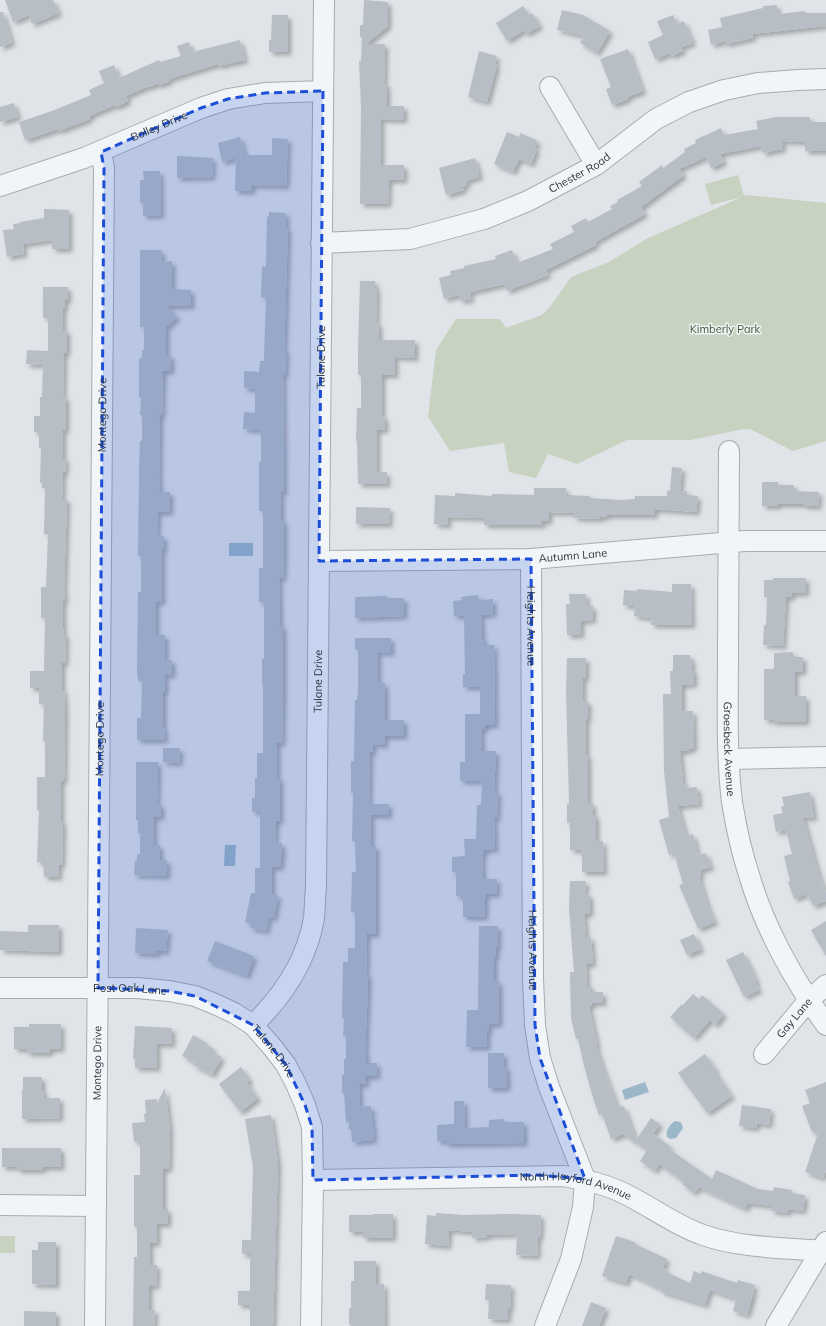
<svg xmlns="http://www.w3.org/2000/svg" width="826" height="1326" font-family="Mulish,sans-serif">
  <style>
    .green { fill: #c8d2c1 }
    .water { fill: #9cb7c7 }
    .building { fill: #b7bec5; filter: url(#shadow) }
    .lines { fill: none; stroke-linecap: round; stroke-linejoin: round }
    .minor-casing { stroke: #a5acb2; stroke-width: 22 }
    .minor { stroke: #f2f5f7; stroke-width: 20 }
    .marked { fill: #1d4ed8; fill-opacity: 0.2; stroke: #1d4ed8; stroke-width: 3; stroke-dasharray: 8 5; stroke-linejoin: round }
    .labels { text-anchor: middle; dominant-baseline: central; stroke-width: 3; stroke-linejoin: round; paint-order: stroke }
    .street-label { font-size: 11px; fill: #29343f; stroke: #eff3f6 }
    .park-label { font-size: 11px; fill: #435a37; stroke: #eff3f6 }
  </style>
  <defs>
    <filter id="shadow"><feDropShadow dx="3.5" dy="3.5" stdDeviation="2" flood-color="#0004"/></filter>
  </defs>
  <rect width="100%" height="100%" fill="#e0e4e8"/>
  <!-- green -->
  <g class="green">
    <polygon points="738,175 744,196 746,195 826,203 826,441 793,451 750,429 743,429 691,440 627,440 577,464 548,454 536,478 509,472 504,443 450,451 428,417 436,350 456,319 500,319 506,328 542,315 550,307 571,277 609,262 646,239 742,197 711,205 705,184"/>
    <rect x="0" y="1236" width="15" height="17"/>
  </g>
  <!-- water -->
  <g class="water">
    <rect x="229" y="543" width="24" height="13"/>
    <polygon points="225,845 236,845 235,866 224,866"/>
    <polygon points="645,1082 649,1092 625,1100 622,1090"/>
    <path d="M675,1121L681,1122L683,1128L676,1138L670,1139L667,1137C665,1131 670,1124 675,1121Z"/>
  </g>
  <!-- building -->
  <g class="building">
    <polygon points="5,0 53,0 59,13 32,24 29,15 13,22"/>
    <polygon points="364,0 388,2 388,26 366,44 385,44 384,84 387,84 387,106 404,106 404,120 381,119 381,165 404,165 404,180 389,180 388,204 360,204 361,107 359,61 361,61 362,37 360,37 360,25 363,25"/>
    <polygon points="777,5 778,14 805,11 805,13 826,13 826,26 752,34 753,38 725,44 725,41 711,45 708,30 722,27 720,18 763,8 763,6"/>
    <polygon points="523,6 529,15 532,13 540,26 526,34 524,30 507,41 496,23"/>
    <polygon points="562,10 583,15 610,31 597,53 580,43 584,36 557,30"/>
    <polygon points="0,12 3,12 12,43 0,47"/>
    <polygon points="272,15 288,15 288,52 269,52 269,40 271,40"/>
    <polygon points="673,15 677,24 684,21 693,43 681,47 683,51 671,56 670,53 655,59 648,42 663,35 657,21"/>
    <polygon points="240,40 245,60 218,66 218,64 169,79 170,81 159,85 158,83 150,87 149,86 126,96 128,101 116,107 115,105 89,116 90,119 59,131 58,129 25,140 19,122 52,111 91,95 89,90 104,83 99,71 114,65 119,78 159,60 160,62 181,56 177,46 189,42 192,52"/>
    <polygon points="628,49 643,91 627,97 628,99 612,105 606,89 611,87 600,59"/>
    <polygon points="479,51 497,56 495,64 497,65 487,102 468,97"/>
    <polygon points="14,103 18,117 0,122 0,107"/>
    <polygon points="776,117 810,117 810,122 826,122 826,151 805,151 805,142 782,141 783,149 763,153 761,146 720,154 724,162 711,168 706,157 679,169 684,175 641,207 645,214 595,242 596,245 546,270 548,275 507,291 505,284 470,292 471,299 460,301 459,295 444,299 439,278 451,275 450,271 464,268 464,266 496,259 495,256 512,250 517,263 553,249 550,244 574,232 571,226 586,218 588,222 612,209 610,206 618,202 617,200 642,186 639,182 662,165 663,168 685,152 684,149 696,143 695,140 721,128 724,135 758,129 756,121"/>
    <polygon points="507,132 519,137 520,133 538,141 534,148 537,149 531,164 519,159 513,172 494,164"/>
    <polygon points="240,137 245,155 272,155 272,138 288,139 286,186 252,185 252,191 235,191 236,158 222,162 218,143"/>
    <polygon points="177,156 213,158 212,177 177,178"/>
    <polygon points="475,158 479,173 479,177 466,181 467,185 462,187 464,190 446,195 439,168"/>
    <polygon points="143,171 160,171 161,215 143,216 143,203 140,203 140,180 144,180"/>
    <polygon points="44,209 69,210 69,249 52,249 52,240 23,244 24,254 7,257 3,230 14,229 13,224 21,223 20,222 44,218"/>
    <polygon points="269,212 286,213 286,228 288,228 284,350 286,350 285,375 283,375 284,492 281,492 281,520 284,520 284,558 283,578 279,578 280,626 283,626 283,697 282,743 277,743 277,778 280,778 280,821 276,821 275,843 282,843 282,857 281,857 281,867 272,867 272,894 278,895 274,918 269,917 266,931 250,928 251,923 245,922 251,893 255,893 255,868 260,868 260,812 252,812 252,798 255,798 255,778 257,778 257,753 263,753 263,685 262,685 262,659 264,659 264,602 259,602 259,568 263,568 263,511 259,511 259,462 261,462 261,430 243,429 244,412 255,413 255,389 244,388 244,371 259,372 260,361 264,361 266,297 261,297 262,266 266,267 267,216 269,217"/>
    <polygon points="140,250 162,250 162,262 172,261 172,289 191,290 191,306 167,306 177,317 166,327 166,355 171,355 171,371 163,371 162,415 160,415 159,474 160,492 170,492 170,512 158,512 157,536 164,536 164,549 162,549 162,602 156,602 156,635 165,635 165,660 172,660 172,675 165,675 165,692 163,692 163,727 164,727 165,740 137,740 137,718 141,718 142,681 138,681 138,675 137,675 138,592 141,592 141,556 138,556 139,474 140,441 142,441 142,415 140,415 141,398 139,397 139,358 142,358 142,350 144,350 144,327 140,327"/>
    <polygon points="360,281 375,281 375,288 377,288 376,323 379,323 379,340 415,340 415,358 395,357 395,375 382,375 382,416 385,417 385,430 377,430 377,472 387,472 387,484 358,484 357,441 356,441 357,408 361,408 361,375 358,375 358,350"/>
    <polygon points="43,287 68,287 68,300 65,300 65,308 63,308 63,330 67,330 67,353 64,353 63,397 66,397 66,430 63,430 63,459 66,459 65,472 63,472 62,499 67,499 64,586 65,601 63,601 63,628 64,635 66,635 65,663 62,663 62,690 64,690 65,714 64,781 61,781 61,821 63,821 62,865 59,865 59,877 44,877 43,862 37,862 39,810 37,810 37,777 45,777 45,741 43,741 44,704 39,704 39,688 30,688 30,671 44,671 45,618 41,618 41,587 46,587 48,534 44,534 45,488 42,488 42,483 40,483 41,448 39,448 39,432 34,432 34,416 40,416 40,397 42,397 43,365 26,364 27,350 48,351 48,318 43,318"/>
    <polygon points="672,467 682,468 680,491 687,491 687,495 698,496 696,512 655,509 655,515 607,515 606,517 600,517 600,519 574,518 574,513 549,512 549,521 542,521 542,525 484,525 484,518 448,517 448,525 434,524 435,495 455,496 455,493 492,496 492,494 534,495 534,488 566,488 565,495 590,496 590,498 621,500 635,499 635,496 667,496 667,490 670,491"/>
    <polygon points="762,482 778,482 778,485 794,485 794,491 819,492 818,506 804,506 804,504 778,504 778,506 762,506"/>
    <polygon points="356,507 390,508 389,524 356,524"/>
    <polygon points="773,578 806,578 806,593 792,593 792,597 786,597 783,646 763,645 764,625 766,625 767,597 764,597 764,580 773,580"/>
    <polygon points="672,584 691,584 692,625 651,625 652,618 634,616 635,606 623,605 624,590 637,591 637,589 672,592"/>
    <polygon points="569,594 586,594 587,606 593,606 593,620 581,621 581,635 567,635 566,604 570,604"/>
    <polygon points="478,595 479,600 493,599 493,614 481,615 482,639 484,639 484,645 494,645 495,725 485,725 485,729 481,729 482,751 496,751 494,792 498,792 497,818 494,818 495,849 484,850 484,854 482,854 483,879 497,879 497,894 486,894 486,898 485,898 485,917 463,917 463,896 456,896 456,872 452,872 452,857 465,856 464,839 476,839 477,805 481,805 482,781 460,781 460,762 465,762 465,714 480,714 480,687 463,687 463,674 465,674 464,616 454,616 453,601 462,600 461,597"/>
    <polygon points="387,596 387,598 404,598 404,616 355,618 355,597"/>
    <polygon points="355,638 391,638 391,653 378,652 378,682 385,683 385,720 404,720 404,736 385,736 385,745 373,744 373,752 370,752 369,804 389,804 389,815 371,815 371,846 376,846 376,934 367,934 366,974 368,974 368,986 365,1052 366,1052 366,1063 377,1063 377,1076 366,1076 366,1084 359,1084 360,1107 371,1106 374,1140 352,1142 351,1129 349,1129 349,1122 346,1122 344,1093 342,1093 342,1075 344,1075 344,1059 346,1059 346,1036 343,1036 344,1018 342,1018 343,962 348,962 348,948 355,948 355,912 351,912 352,872 356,872 355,841 352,841 353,793 351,793 351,761 354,761 355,700 357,700 358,692 358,650 355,649"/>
    <polygon points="793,652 793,657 803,657 803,672 795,672 795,696 806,696 806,722 773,722 773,720 764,720 764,669 774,669 774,653"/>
    <polygon points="673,655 690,655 690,660 692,660 692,671 694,671 694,684 682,685 682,711 693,711 694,748 689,749 689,751 680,751 683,783 685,783 686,788 697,787 699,804 678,806 686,836 693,834 698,855 706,853 711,867 700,870 701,876 699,877 708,906 715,922 698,929 679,885 683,884 674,853 669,855 659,820 669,817 664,771 663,694 671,694 670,671 673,671"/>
    <polygon points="567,658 586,658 586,678 583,678 583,701 588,701 588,719 586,719 586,755 588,755 588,803 593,803 593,815 596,815 596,841 603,841 604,872 582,872 582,856 581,856 581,850 570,850 570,823 567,823 567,804 569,804 566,691"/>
    <polygon points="163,748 180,748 179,763 163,762"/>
    <polygon points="136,762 158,762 157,804 161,804 161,817 154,817 154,845 160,845 160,860 167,860 167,876 134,875 135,861 137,861 137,854 140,854 140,833 138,833 138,820 136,820"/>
    <polygon points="810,792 814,818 803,817 819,875 826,893 826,901 813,906 809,897 807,898 806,894 794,899 788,882 790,881 784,856 792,854 786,830 776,832 773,815 783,813 781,807 784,806 782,797"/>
    <polygon points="570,881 586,881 585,894 590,895 590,914 584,914 586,937 591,937 593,964 586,964 587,986 591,986 591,992 603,992 603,1003 592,1003 592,1006 589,1006 597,1044 596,1046 603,1068 618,1108 624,1106 636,1140 651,1118 660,1124 653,1134 671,1147 669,1149 712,1179 716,1170 758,1189 773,1191 774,1187 792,1190 791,1193 805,1195 803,1211 788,1209 788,1213 771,1211 772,1206 748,1203 745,1209 699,1187 694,1193 682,1184 684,1182 659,1164 655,1171 640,1161 647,1150 623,1134 611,1139 602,1114 599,1115 594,1101 584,1066 578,1039 576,1039 571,1018 570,972 574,972 569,908"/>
    <polygon points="826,921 826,956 811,930"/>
    <polygon points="28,925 59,925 59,952 0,950 0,931 28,932"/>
    <polygon points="479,926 498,926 498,947 496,947 496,957 494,957 494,981 499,981 499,1024 489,1024 489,1031 487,1031 487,1047 466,1047 467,1010 478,1010"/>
    <polygon points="136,928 168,930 166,951 157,951 157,954 135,953"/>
    <polygon points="694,934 701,949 687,955 680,940"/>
    <polygon points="215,941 254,956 247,976 207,961"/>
    <polygon points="743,952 757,981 755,982 759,990 744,997 726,960"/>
    <polygon points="693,994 699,999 702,995 724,1014 715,1025 710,1020 694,1038 670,1017 682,1004 683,1005"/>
    <polygon points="29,1024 61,1024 61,1049 50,1049 50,1053 27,1053 27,1049 14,1049 14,1027 29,1027"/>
    <polygon points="135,1026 172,1028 172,1044 160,1044 157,1043 157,1068 135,1068 135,1059 133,1059"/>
    <polygon points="193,1035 207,1043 206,1044 214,1049 212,1052 222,1057 212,1075 193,1065 195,1063 182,1056"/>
    <polygon points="488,1053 504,1053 504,1067 507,1067 507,1088 488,1088"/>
    <polygon points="705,1054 716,1070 715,1071 732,1096 707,1113 678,1073"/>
    <polygon points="241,1067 250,1080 247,1083 258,1098 240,1112 219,1084"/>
    <polygon points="23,1077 42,1077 42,1091 44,1091 44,1098 60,1098 60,1118 22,1119 22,1090 23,1090"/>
    <polygon points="826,1082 826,1170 823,1178 805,1172 818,1133 812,1132 802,1106 810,1103 805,1090"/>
    <polygon points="165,1088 170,1129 169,1169 163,1169 163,1209 168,1209 168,1224 157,1224 157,1243 150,1243 150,1265 157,1265 156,1286 149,1286 149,1310 155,1310 154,1326 133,1326 134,1257 137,1257 137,1227 134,1227 134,1175 140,1175 140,1141 134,1142 132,1123 145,1122 144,1114 146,1114 145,1100 157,1099 157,1103"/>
    <polygon points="454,1101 464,1101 465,1128 489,1127 489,1120 504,1119 504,1122 524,1122 524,1143 446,1144 446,1141 437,1141 437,1125 454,1124"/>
    <polygon points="742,1105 771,1109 769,1125 757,1123 756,1128 739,1126"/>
    <polygon points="271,1115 278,1163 273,1326 250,1326 250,1306 249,1305 238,1305 238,1291 250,1291 250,1254 242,1254 242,1240 251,1240 253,1167 245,1119"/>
    <polygon points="2,1148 61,1148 61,1167 43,1167 43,1170 17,1170 17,1167 2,1167"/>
    <polygon points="436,1213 463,1215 510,1214 541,1215 540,1237 538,1237 537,1256 516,1255 517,1234 487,1235 487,1237 472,1238 472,1232 449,1230 448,1246 425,1244 427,1215 436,1216"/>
    <polygon points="373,1214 393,1214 393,1238 363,1238 363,1232 349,1232 349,1215 373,1215"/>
    <polygon points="616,1236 635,1242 635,1244 667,1259 663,1268 667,1270 666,1272 690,1283 694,1271 701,1274 701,1271 737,1283 738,1280 755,1285 753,1290 754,1291 747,1315 733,1311 736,1299 710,1290 705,1305 660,1291 661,1289 629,1274 626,1283 602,1276"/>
    <polygon points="38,1242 56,1242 56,1285 32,1284 32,1250 38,1250"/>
    <polygon points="354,1261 376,1261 376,1284 384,1284 385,1326 350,1326 351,1324 349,1324 349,1308 351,1308 351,1281 354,1281"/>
    <polygon points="486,1284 511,1285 510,1309 508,1309 508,1320 488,1319 489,1300 485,1300"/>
    <polygon points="591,1302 606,1308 599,1326 582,1326"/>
    <polygon points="24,1311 56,1312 56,1326 24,1326"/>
  </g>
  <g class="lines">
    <!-- minor casing -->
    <g class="minor-casing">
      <g id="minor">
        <polyline points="550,87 596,165"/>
        <path id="s1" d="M0,186L84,158L201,108L228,99L265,93L323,91"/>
        <path id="s2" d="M321,243L410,239L484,219L528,201L596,165L656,119L689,102L724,90L758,83L798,80L826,79"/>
        <path id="s3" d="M729,451C729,518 728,584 728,651C728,701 726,752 732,802C736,827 742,854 750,878C766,932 794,980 826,1025"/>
        <path id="s4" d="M531,559L533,978L535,1025L540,1058L549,1087L585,1179L583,1207L571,1259L545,1326"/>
        <path id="s5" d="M319,561L531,559L745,541H826"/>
        <polyline points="730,759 826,757"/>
        <path id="s6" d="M0,988H137L169,991L195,996L215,1004L234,1013L253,1025L273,1048L286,1065L296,1084L305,1105L312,1127L313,1180L311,1326"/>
        <path id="s7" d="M253,1025C283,996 307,960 314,918C315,908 315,897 316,887L324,0"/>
        <path id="s8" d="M764,1054L809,1000L826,985"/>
        <path id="s9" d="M313,1180L563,1176C582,1179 601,1183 619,1191C648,1204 672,1224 703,1235C740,1248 786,1248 826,1251"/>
        <polyline points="0,1205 96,1206"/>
        <path id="s10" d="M95,1326L104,168L101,152"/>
        <polyline points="776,1326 826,1242"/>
      </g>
    </g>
    <!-- minor -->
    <use href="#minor" class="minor"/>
  </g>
  <!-- marked area -->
  <path class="marked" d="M323,91L319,561L531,559L535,1025L540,1058L585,1179L537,1175L313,1180L312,1127L305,1105L286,1065L253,1025L195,996L169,991L98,988L104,168L101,152L201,108L228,99L265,93Z"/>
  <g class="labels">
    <!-- street labels -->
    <g class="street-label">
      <text stroke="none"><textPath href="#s1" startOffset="170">Bolley Drive</textPath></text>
      <text stroke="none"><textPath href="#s2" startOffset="272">Chester Road</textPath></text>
      <text stroke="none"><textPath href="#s7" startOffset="686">Tulane Drive</textPath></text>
      <text stroke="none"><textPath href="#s10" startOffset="911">Montego Drive</textPath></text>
      <text stroke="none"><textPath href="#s5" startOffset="254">Autumn Lane</textPath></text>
      <text stroke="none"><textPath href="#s4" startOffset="67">Heights Avenue</textPath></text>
      <text stroke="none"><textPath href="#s7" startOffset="362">Tulane Drive</textPath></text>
      <text stroke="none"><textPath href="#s10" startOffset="587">Montego Drive</textPath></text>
      <text stroke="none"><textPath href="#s3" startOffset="298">Groesbeck Avenue</textPath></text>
      <text stroke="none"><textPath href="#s4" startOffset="391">Heights Avenue</textPath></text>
      <text stroke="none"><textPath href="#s6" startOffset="130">Post Oak Lane</textPath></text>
      <text stroke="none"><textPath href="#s8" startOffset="47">Gay Lane</textPath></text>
      <text stroke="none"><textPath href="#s6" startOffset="294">Tulane Drive</textPath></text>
      <text stroke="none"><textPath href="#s10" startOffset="263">Montego Drive</textPath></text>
      <text stroke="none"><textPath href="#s9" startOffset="264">North Hayford Avenue</textPath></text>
    </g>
    <!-- park labels -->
    <g class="park-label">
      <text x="725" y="329">Kimberly Park</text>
    </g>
  </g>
</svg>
